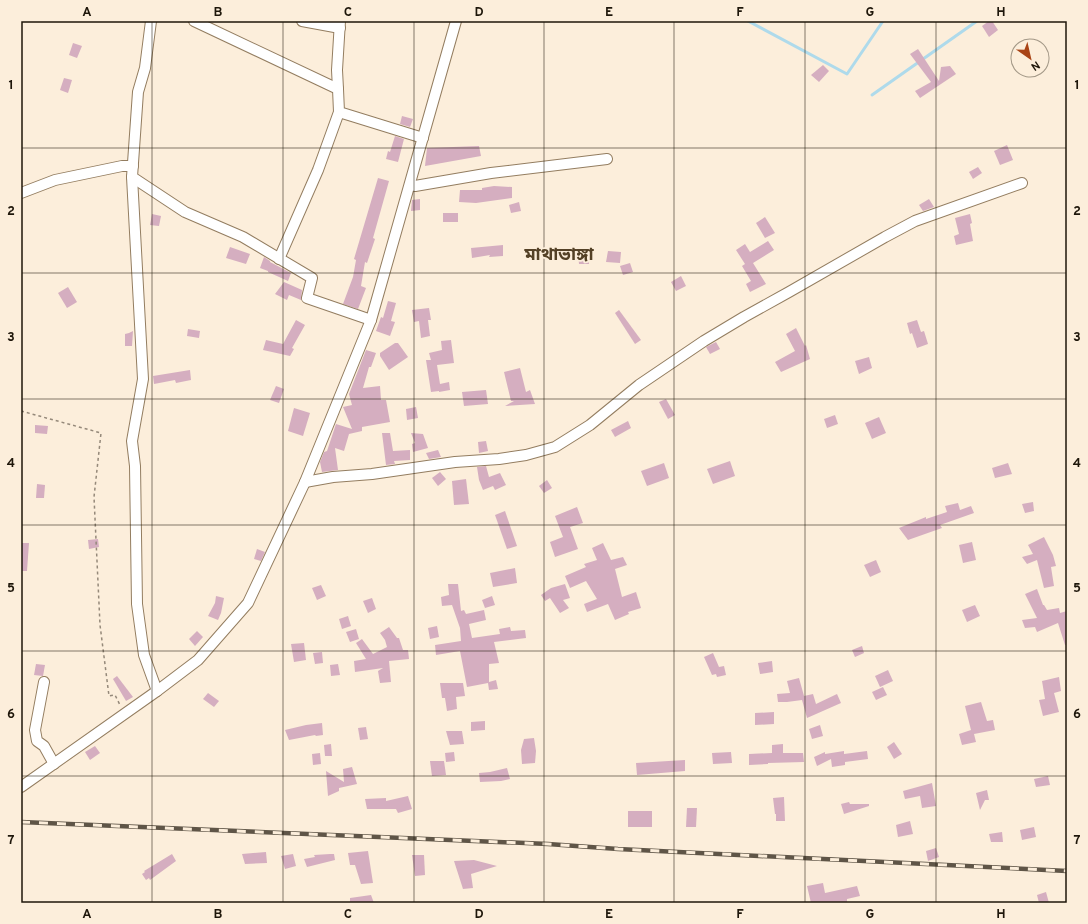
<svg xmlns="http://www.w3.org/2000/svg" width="1088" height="924" font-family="Overpass,'Noto Sans Bengali',sans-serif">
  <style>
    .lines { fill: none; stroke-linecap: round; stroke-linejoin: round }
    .stream { stroke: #aedaeb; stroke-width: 3 }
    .building { fill: #d5aec0 }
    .minor-casing { stroke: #937d60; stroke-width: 12 }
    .path { stroke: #95897a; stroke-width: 1.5; stroke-dasharray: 3 3; stroke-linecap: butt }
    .minor { stroke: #fff; stroke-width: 10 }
    .rail-casing { stroke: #5f5547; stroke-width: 4.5 }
    .rail { stroke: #fceedb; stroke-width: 3; stroke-dasharray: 9; stroke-linecap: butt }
    .grid { fill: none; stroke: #1e160a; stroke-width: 1; stroke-opacity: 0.55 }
    .labels { text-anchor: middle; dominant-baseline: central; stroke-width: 3.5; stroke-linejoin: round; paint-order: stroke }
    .district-label { font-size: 18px; font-weight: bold; fill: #544126; stroke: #fceedb }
    .neatline { fill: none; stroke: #1e160a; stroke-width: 1.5 }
    .grid-label { font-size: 13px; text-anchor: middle; font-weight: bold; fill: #1e160a }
  </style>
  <rect width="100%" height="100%" fill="#fceedb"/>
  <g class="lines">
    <!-- stream -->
    <g class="stream">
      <polyline points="748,21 847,74 883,21"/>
      <polyline points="872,95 977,21"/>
    </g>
  </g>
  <!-- building -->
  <g class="building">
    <polygon points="989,21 992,21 998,30 989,37 982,26"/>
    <polygon points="73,43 82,46 77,58 69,55"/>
    <polygon points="918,49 939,81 941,67 950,66 956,74 920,98 915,91 931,82 910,54"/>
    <polygon points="823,65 829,71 819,82 811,75"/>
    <polygon points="64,78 72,80 68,93 60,90"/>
    <polygon points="402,116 413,119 410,127 400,124"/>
    <polygon points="395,136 404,139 398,162 386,159 388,151 390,152"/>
    <polygon points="1007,145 1013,160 1000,165 994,151"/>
    <polygon points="479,146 481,156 425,166 427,148"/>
    <polygon points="978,167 982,173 973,179 969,172"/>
    <polygon points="378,178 389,181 373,238 375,239 367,263 365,262 361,286 366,288 358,309 343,304 353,277 356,260 354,259"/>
    <polygon points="494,186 512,187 512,198 476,203 459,202 460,190 482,190 482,188"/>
    <polygon points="420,199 420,210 411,211 412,200"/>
    <polygon points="929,199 934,207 923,211 919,205"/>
    <polygon points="519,202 521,211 511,213 509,205"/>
    <rect x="443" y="213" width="15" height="9"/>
    <polygon points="152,214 161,216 159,226 150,225"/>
    <polygon points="970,214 972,223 970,224 973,241 956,245 954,236 959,234 955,218"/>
    <polygon points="765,217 775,233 765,238 756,223"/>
    <polygon points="768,241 774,250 753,263 766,284 750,292 746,284 751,281 742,266 745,264 736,250 745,244 750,252"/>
    <polygon points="503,245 503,256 489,257 490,255 472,258 471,248"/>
    <polygon points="230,247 250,254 246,264 226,258"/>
    <polygon points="608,251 621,252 620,263 606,262"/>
    <polygon points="578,252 589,252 589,264 579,264"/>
    <polygon points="264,257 270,261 270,262 291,273 288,281 268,272 268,271 260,268"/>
    <polygon points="630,263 633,272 623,275 620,266"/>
    <polygon points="681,276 686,286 676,291 671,282"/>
    <polygon points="284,282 302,290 301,300 289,295 287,300 275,294"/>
    <polygon points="68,287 77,302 67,308 58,293"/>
    <polygon points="388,301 396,303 391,321 395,322 390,336 376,331 381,317 383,318"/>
    <polygon points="429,308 431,320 428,320 430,336 421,338 419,321 414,322 412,310"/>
    <polygon points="619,310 641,340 635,344 615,313"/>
    <polygon points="296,320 305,325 292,348 294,349 290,356 263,350 266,340 283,344"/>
    <polygon points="917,320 921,332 924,331 928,344 917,348 912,333 910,334 907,323"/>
    <polygon points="796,328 805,346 806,345 810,359 781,372 775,362 795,351 786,334"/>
    <polygon points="188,329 200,331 199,338 187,336"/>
    <polygon points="133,331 132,346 125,346 125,334 129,333"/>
    <polygon points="451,340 454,363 437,365 440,384 449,382 450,390 439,392 439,391 431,392 426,360 431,360 429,353 442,350 441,341"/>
    <polygon points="716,342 720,349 710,354 706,347"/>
    <polygon points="395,343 398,343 408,357 389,370 380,356 380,353"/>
    <polygon points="366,350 376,353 371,367 369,367 363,388 380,386 381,400 386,400 390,422 362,427 362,431 349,434 344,451 335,448 338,470 322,472 320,462 324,452 327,451 336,424 352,429 343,407 352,405 349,394"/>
    <polygon points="869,357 872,368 859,374 855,361"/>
    <polygon points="520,368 526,392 530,390 535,404 505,406 514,401 511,401 504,372"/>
    <polygon points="190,370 191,380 176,383 175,380 154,384 153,376"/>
    <polygon points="276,386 284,389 279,403 270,400"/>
    <polygon points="486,390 488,404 464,406 462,392"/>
    <polygon points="666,399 675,415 668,419 659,402"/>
    <polygon points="416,407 418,418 407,420 406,409"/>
    <polygon points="294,408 310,413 303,436 288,431"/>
    <polygon points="835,415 838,424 827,428 824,419"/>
    <polygon points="879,417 886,433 872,439 865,423"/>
    <polygon points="628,421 631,428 615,437 611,430"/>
    <polygon points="35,425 48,426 47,434 35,433"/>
    <polygon points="382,433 390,433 393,451 410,450 410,460 394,461 395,464 386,465"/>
    <polygon points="411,433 423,434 428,448 413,452 412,444 415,443"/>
    <polygon points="486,441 488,451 479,453 478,442"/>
    <polygon points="438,450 441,457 429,459 426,453"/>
    <polygon points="730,461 735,476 713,484 707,469"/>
    <polygon points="664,463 669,478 647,486 641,471"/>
    <polygon points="1008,463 1012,474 995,478 992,468"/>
    <polygon points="486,466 489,477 500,473 506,485 495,490 493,486 483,490 479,480 477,467"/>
    <polygon points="440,472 446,479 438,486 432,478"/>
    <polygon points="466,479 469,504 454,505 452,481"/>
    <polygon points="547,480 552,488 544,493 539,486"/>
    <polygon points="37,484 45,485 44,498 36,498"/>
    <polygon points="1033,502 1034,511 1025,513 1022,504"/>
    <polygon points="958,503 960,510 971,506 974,513 940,525 942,528 908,540 899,528 926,517 926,519 947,512 945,506"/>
    <polygon points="577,507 583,523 570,527 578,549 555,557 550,542 563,537 555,516"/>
    <polygon points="505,511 517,546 507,549 495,515"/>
    <polygon points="1044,537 1053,555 1056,566 1051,567 1054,586 1044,588 1037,560 1027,564 1022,557 1033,554 1028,545"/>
    <polygon points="98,539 99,547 89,549 88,540"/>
    <polygon points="972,542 976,560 963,563 959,545"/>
    <polygon points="21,543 29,543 27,571 21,571"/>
    <polygon points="603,543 611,560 623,557 627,565 615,569 622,597 636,592 641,608 628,612 629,614 615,620 608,604 587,612 584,604 597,599 586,581 570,588 565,576 586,567 584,564 597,560 592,548"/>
    <polygon points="257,549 265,552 261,561 254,559"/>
    <polygon points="876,560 881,572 870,577 864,565"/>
    <polygon points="515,568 517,583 493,587 490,573"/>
    <polygon points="448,584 458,584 461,611 464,610 466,614 484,610 486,620 469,624 472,638 500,634 499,629 510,627 511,631 525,630 526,638 494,642 499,663 489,664 489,682 496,680 498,689 489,690 488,683 467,687 460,651 436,655 435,645 461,641 460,628 452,605 442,606 441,597 449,595"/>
    <polygon points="565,584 570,598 563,600 569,608 560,613 550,598 545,601 541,595 551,588"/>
    <polygon points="321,585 326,596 317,600 312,588"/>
    <polygon points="1037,589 1043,605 1044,605 1047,610 1059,608 1060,613 1067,611 1067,645 1065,645 1058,623 1037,632 1035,627 1025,628 1022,620 1037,618 1025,594"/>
    <polygon points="216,596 224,598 221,613 218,620 208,616 215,603"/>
    <polygon points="492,596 495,605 485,608 482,600"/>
    <polygon points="372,598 376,609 368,613 363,601"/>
    <polygon points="975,605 980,616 967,622 962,610"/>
    <polygon points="348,616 351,626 342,629 339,619"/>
    <polygon points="437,626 439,637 430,639 428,628"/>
    <polygon points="389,627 397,638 399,638 403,650 408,650 409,659 389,661 391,682 380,683 378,671 383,668 355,672 354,661 366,659 356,643 362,639 373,654 387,647 385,640 380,633"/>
    <polygon points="356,629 359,639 350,642 346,632"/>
    <polygon points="197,631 203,637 195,646 189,639"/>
    <polygon points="304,643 306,660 294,662 291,644"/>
    <polygon points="862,646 864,653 855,657 852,650"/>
    <polygon points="322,652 323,663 315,664 313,653"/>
    <polygon points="713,653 719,667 724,666 726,675 717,677 716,674 712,675 704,657"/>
    <polygon points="772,661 773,672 760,674 758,663"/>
    <polygon points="36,664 45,665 43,676 34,675"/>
    <polygon points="338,664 340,675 331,676 330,665"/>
    <polygon points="888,670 893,681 880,687 875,676"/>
    <polygon points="117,676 133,697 126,701 113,679"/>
    <polygon points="1059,677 1061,691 1054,693 1059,712 1043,716 1039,700 1045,699 1042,681"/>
    <polygon points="799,678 804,696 813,694 816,704 837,694 841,703 807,718 802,700 787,702 778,702 777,694 790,693 787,681"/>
    <polygon points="440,683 463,683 465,696 456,697 457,709 447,711 445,698 442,698"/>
    <polygon points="883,687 887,695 876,700 872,692"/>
    <polygon points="208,693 219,701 214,707 203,699"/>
    <polygon points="981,702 987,721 993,720 995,730 974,734 976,742 962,745 959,734 971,730 965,706"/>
    <polygon points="774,712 774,724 755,725 755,713"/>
    <polygon points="485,721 485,730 471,731 471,722"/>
    <polygon points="322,723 323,735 316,736 315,735 289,740 285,730 306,725"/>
    <polygon points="820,725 823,736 812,739 809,729"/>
    <polygon points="366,727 368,739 360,740 358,728"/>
    <polygon points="446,731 462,731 464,744 450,745"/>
    <polygon points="534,738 536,751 535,763 522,764 521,750 524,739"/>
    <polygon points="894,742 902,754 894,759 887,747"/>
    <polygon points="331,744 332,756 325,756 324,745"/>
    <polygon points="783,744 783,753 803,753 804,762 768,763 768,764 749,765 749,754 772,753 772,745"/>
    <polygon points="95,746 100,753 90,760 85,752"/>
    <polygon points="844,751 844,754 867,751 868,759 845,762 845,765 832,767 831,759 817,766 814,757 825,752 825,754"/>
    <polygon points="454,752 455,761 446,762 445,753"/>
    <polygon points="731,752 732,763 713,764 712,753"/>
    <polygon points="320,753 321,764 313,765 312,754"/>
    <polygon points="685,760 685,771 637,775 636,763"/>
    <polygon points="430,761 444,761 446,775 432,776"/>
    <polygon points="352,767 357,784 339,788 339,791 328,796 326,771 344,782 343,769"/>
    <polygon points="507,768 510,779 501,781 480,782 479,773 490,772"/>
    <polygon points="1048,776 1050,785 1036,787 1034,779"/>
    <polygon points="932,783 936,806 922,808 920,796 905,799 903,791"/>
    <polygon points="987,790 989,800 985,800 980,810 976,793"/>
    <polygon points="408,796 412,809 398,813 396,809 367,809 365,799 386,798 386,801"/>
    <polygon points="784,797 785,821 776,821 776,814 775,814 773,798"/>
    <polygon points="849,802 850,804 869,804 869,806 844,814 841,804"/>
    <polygon points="687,808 697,808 696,827 686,827"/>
    <rect x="628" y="811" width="24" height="16"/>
    <polygon points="910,821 913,834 898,837 896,825"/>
    <polygon points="1034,827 1036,837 1022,840 1020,830"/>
    <polygon points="1002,832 1003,842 991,842 989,834"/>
    <polygon points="936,848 939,857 928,861 926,851"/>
    <polygon points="368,851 373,883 361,884 355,865 350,865 348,853"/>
    <polygon points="266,852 267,863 245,864 242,854"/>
    <polygon points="172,854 176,861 150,880 149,878 146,880 142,874 145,872 144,871"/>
    <polygon points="293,854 296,866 285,869 281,856"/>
    <polygon points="330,854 334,854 335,860 307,867 304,859 315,857 314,855"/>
    <polygon points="412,855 424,855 425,875 415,876"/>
    <polygon points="474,860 497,866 471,874 473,888 463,889 454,861"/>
    <polygon points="823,883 825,893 857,886 860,896 847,899 847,903 811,903 807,886"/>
    <polygon points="1046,892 1049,903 1039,903 1037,895"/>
    <polygon points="371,895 374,903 350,903 350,898"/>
  </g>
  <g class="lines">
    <!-- minor casing -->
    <g class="minor-casing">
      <g id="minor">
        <polyline points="151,21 145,68 138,92 132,177 185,212 243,237 312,278 307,298 371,320"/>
        <polyline points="194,21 338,89 339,112 423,138"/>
        <polyline points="302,21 340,28"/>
        <polyline points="338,89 337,70 340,21"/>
        <polyline points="132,177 143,379 132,441 135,466 137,604 144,655 157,691"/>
        <polyline points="415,186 491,173 607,159"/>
        <polyline points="21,193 55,180 122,166 133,166"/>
        <polyline points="279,259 318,170 339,112"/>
        <polyline points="305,482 333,477 372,474 455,462 499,459 526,455 555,447 590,425 639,385 704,341 744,317 789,292 885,237 915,221 1022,183"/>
        <polyline points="44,682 35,730 37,741 44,746 54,764"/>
        <polyline points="21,787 157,691 198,660 248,603 305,482 371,320 456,21"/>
      </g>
    </g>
    <!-- path -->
    <polyline class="path" points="21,411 101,433 94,497 100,625 109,696 115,695 120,705"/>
    <!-- minor -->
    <use href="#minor" class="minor"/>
    <!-- rail casing -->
    <g class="rail-casing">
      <polyline id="rail" points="21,822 548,844 618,849 1067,871"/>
    </g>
    <!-- rail -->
    <use href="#rail" class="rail"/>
  </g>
  <!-- grid -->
  <path class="grid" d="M152,21V903M283,21V903M414,21V903M544,21V903M674,21V903M805,21V903M936,21V903M21,148H1067M21,273H1067M21,399H1067M21,525H1067M21,651H1067M21,776H1067"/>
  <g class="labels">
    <!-- district labels -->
    <g class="district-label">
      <text x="559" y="255">মাথাভাঙ্গা</text>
    </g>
  </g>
  <!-- border -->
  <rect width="1088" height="924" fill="none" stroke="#fceedb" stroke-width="44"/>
  <!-- north arrow -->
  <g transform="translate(1030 58) rotate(146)"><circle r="19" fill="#fceedb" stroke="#a39887"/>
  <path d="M0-3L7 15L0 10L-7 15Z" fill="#a94416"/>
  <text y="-6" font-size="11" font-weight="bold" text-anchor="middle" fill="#1e160a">N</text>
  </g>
  <rect x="22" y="22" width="1044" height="880" class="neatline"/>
  <g class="grid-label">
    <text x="87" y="16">A</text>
    <text x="218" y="16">B</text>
    <text x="348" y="16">C</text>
    <text x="479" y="16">D</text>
    <text x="609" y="16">E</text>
    <text x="740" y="16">F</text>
    <text x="870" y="16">G</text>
    <text x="1001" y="16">H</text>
    <text x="11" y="89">1</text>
    <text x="1077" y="89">1</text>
    <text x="11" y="215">2</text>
    <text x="1077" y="215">2</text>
    <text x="11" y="341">3</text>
    <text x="1077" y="341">3</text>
    <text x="11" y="467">4</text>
    <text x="1077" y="467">4</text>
    <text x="11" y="592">5</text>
    <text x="1077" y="592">5</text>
    <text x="11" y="718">6</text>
    <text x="1077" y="718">6</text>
    <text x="11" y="844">7</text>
    <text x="1077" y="844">7</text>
    <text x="87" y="918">A</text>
    <text x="218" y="918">B</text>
    <text x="348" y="918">C</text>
    <text x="479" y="918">D</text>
    <text x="609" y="918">E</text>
    <text x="740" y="918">F</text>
    <text x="870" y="918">G</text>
    <text x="1001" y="918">H</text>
  </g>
</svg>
